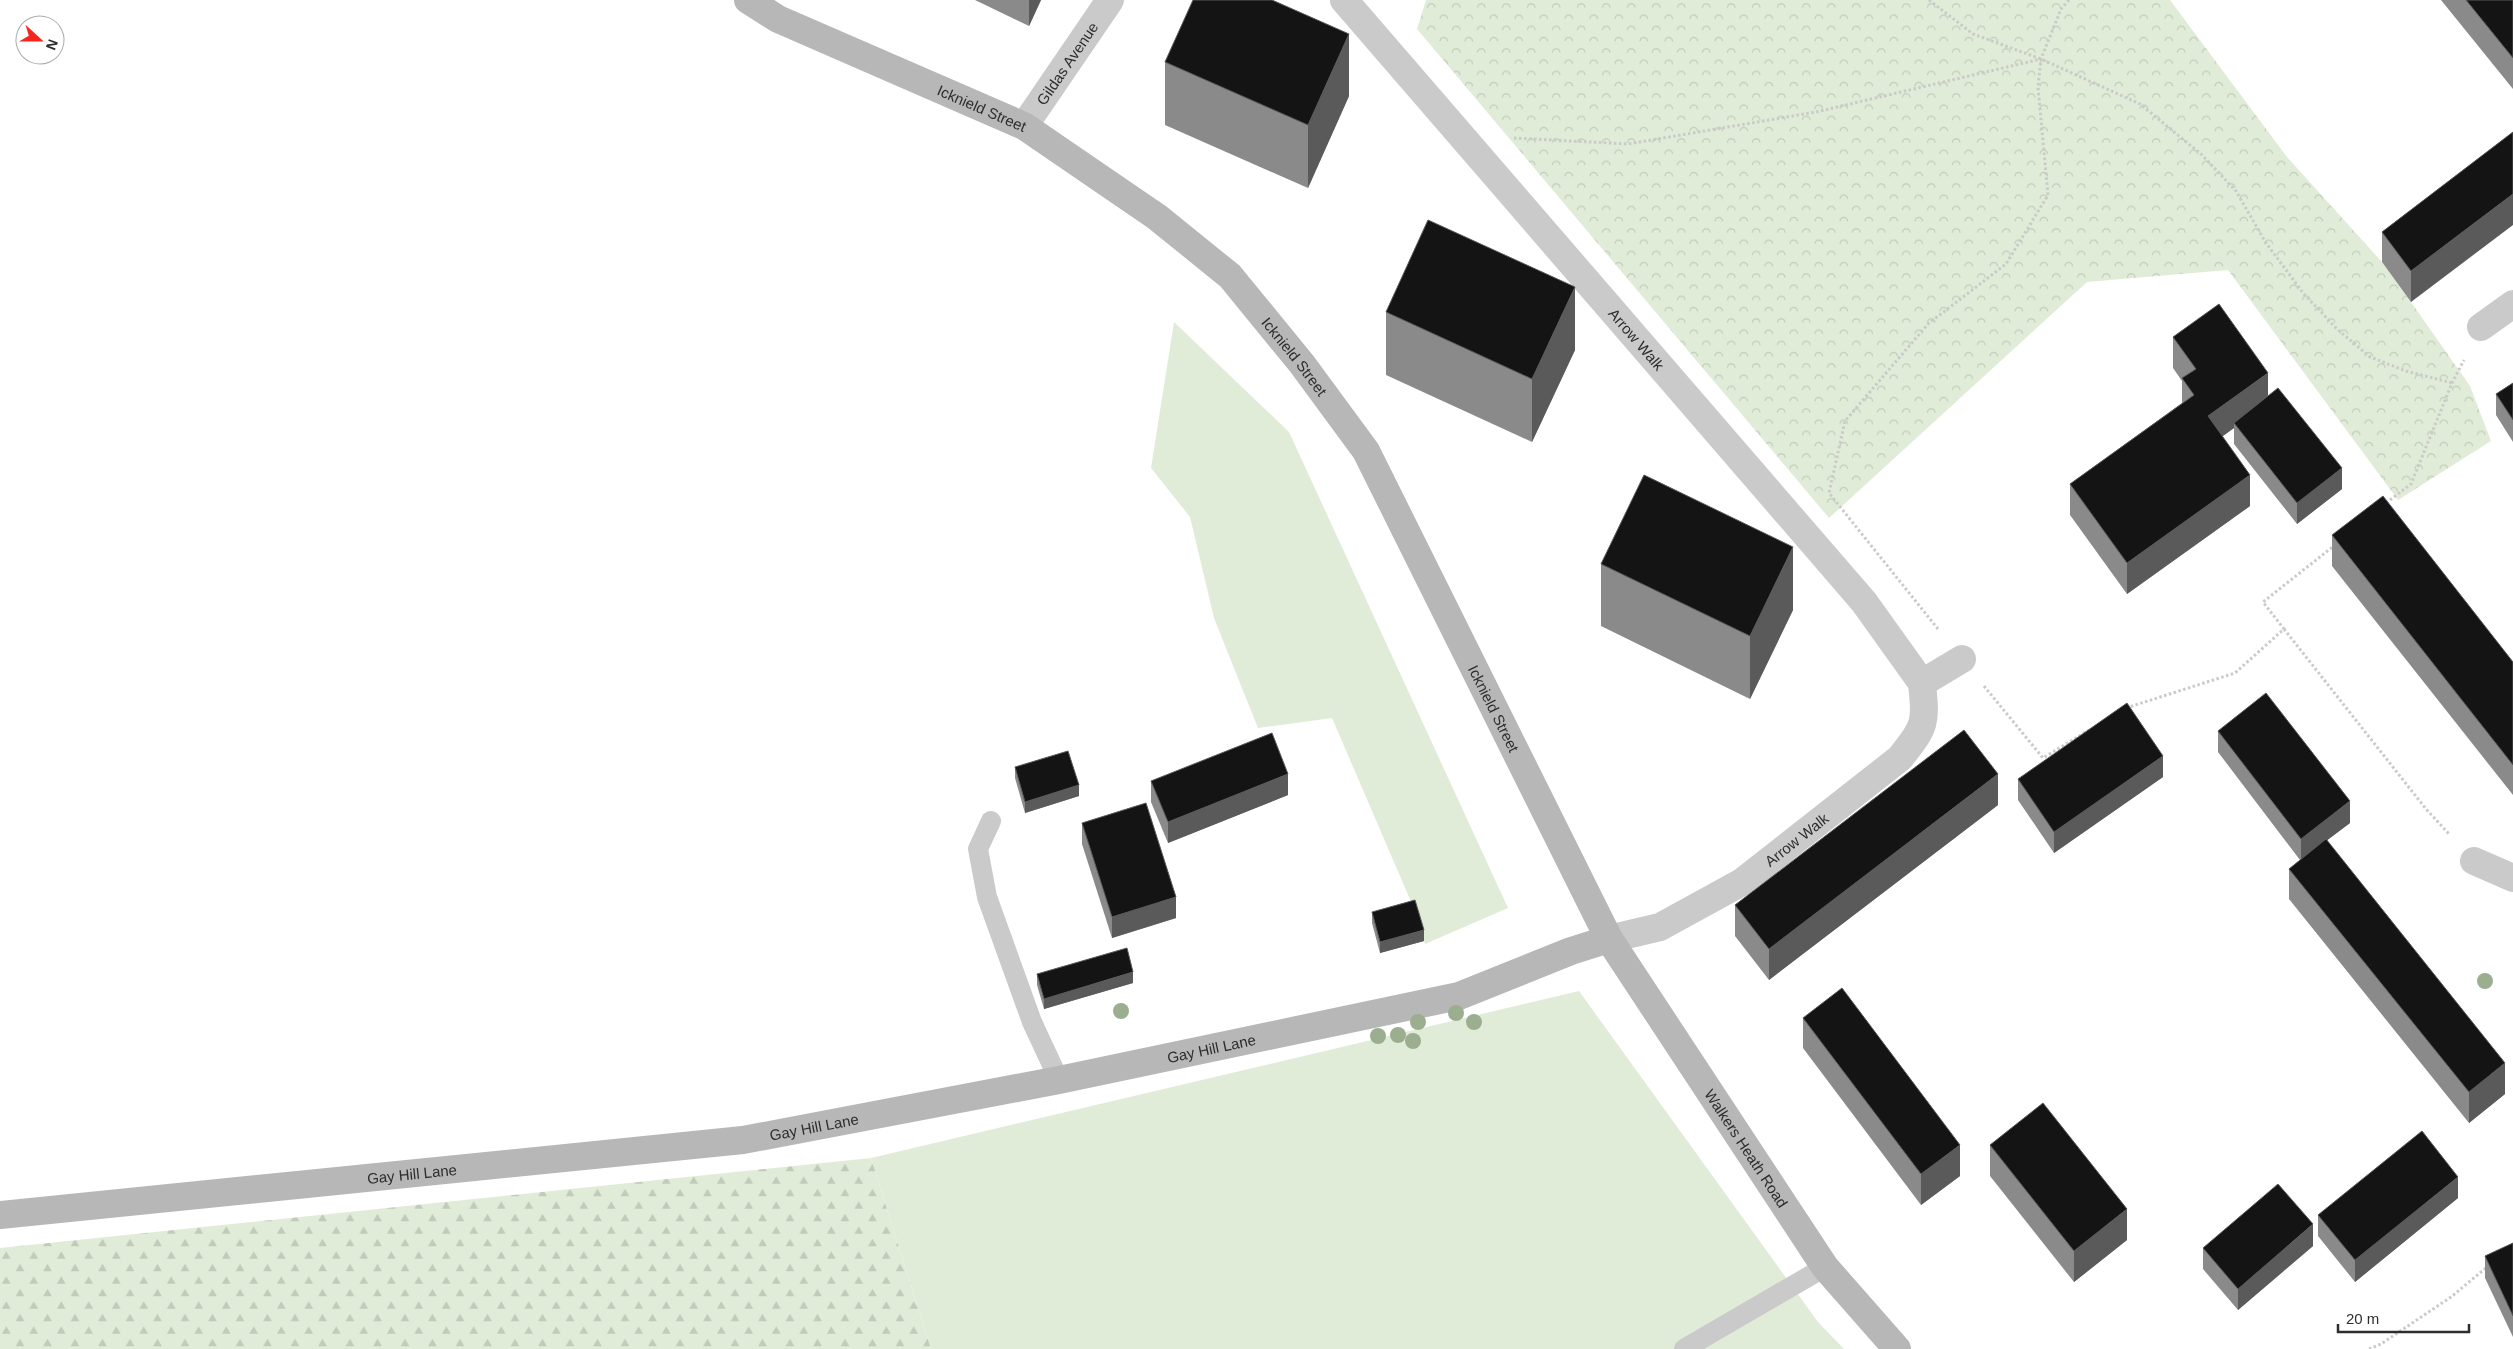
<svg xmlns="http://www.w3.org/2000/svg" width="2513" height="1349" font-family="Arial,sans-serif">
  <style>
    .grass { fill: #e1ecd8 }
    .forest { fill: url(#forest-firs) }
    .park { fill: url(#park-crowns) }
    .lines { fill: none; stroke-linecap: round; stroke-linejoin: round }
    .path { stroke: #cacaca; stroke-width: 3; stroke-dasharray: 2.5 2.5; stroke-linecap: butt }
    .lane { stroke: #cacaca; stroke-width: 20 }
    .street { stroke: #cacaca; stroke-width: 28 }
    .secondary { stroke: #b7b7b7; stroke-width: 28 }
    .tree { fill: #9bae90 }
    .wall { fill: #8a8a8a }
    .shaded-wall { fill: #5a5a5a }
    .building { fill: #141414; stroke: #5a5a5a }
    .labels { text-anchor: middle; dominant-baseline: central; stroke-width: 5; stroke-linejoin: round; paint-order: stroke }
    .street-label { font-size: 15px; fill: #2d2d2d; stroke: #fff }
  </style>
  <defs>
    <pattern id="forest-firs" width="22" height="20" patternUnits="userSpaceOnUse" patternTransform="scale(1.25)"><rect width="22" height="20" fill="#e1ecd8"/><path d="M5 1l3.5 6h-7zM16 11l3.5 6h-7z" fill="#c1cbba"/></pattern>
    <pattern id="park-crowns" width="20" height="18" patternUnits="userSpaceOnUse" patternTransform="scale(1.25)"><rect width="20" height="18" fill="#e1ecd8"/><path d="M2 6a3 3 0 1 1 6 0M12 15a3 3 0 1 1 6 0" fill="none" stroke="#c1cbba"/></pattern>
  </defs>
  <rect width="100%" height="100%" fill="#fff"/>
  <!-- grass -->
  <g class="grass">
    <polygon points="1174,322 1289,432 1508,908 1425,944 1415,911 1332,718 1258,728 1214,618 1190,517 1151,468"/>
    <polygon points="1579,991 1818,1322 1844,1349 931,1349 871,1158"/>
  </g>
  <!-- forest -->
  <polygon class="forest" points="871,1158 931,1349 0,1349 0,1248"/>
  <!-- park -->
  <polygon class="park" points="1426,0 2170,0 2287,157 2382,262 2411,302 2470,386 2491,441 2398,500 2228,270 2087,282 1829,518 1417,29"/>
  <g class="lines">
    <!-- path -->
    <g class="path">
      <polyline points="1929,0 1973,34 2041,59 2140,104 2201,154 2236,191 2266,243 2304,294 2337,329 2370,357 2406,371 2452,383"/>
      <polyline points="1514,138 1628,144 1816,112 2041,59"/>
      <polyline points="2386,503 2411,484 2452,383 2464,360"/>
      <polyline points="1938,629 1829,493 1845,421 1928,324 2006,264 2048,195 2038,87 2041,59 2061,9 2069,0"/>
      <polyline points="2284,629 2426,809 2450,835"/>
      <polyline points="1984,686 2043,758 2089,730"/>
      <polyline points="2126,708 2235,673 2284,629 2263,602 2335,545"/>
      <polyline points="2369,1349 2381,1344 2451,1297 2487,1267"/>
    </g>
    <!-- lane -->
    <g class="lane">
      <polyline points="991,821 978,849 987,897 1032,1022 1059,1080"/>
      <polyline points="1684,1349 1825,1267"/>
    </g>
    <!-- street -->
    <g class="street">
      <path id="s1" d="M1344,0L1864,602L1922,683"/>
      <path id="s2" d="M1024,126L1110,0"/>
      <polyline points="2481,327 2513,304"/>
      <polyline points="2474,861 2513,878"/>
      <path id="s3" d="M1609,939L1660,927L1742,882L1900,758C1926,725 1926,724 1922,683L1962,659"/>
    </g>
    <!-- secondary -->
    <g class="secondary">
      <path id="s4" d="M748,0L778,19L1024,126L1157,217L1230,276L1302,364L1366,451L1609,939L1825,1267L1897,1349"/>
      <path id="s5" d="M0,1215L743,1140L1059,1080L1459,996L1571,951L1609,939"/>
    </g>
  </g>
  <!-- trees -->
  <g class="tree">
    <circle cx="2485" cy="981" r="8"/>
    <circle cx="1121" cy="1011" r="8"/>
    <circle cx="1456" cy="1013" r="8"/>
    <circle cx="1418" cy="1022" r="8"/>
    <circle cx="1474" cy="1022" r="8"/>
    <circle cx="1398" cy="1035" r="8"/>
    <circle cx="1378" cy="1036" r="8"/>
    <circle cx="1413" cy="1041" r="8"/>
  </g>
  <!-- wall -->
  <g class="wall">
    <polygon points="975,0 1041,0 1029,26"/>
    <polygon points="2441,0 2513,0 2513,89"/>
    <polygon points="1165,62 1349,96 1308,188 1165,125"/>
    <polygon points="2513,132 2411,302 2382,262 2382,232"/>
    <polygon points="1386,312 1575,350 1532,442 1386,375"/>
    <polygon points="2173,337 2268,396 2342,489 2297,524 2234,444 2234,428 2222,436 2250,506 2127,594 2070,515 2070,484 2182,403 2182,381 2173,368"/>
    <polygon points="2513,383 2513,442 2496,415 2496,394"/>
    <polygon points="2332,535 2513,662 2513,795 2332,566"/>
    <polygon points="1601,564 1793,610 1750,699 1601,626"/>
    <polygon points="2218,731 2350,823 2327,840 2505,1094 2469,1123 2289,899 2289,869 2300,860 2218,752"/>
    <polygon points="1015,767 1079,796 1025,813 1015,778"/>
    <polygon points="2163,777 2054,853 2018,800 2018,779"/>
    <polygon points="1151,781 1288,795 1168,843 1151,802"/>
    <polygon points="1998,805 1769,980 1735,936 1735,905"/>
    <polygon points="1082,823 1176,918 1112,938 1082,844"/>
    <polygon points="1372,912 1424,941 1380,953 1372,923"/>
    <polygon points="1037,974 1133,983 1044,1009 1037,985"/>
    <polygon points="1803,1018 1960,1176 1921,1205 1803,1048"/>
    <polygon points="1990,1145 2127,1240 2074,1282 1990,1176"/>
    <polygon points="2458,1198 2355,1282 2318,1236 2318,1215"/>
    <polygon points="2513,1243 2513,1337 2485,1278 2485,1256"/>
    <polygon points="2313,1246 2238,1310 2203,1269 2203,1248"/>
  </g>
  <!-- shaded-wall -->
  <g class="shaded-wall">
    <polygon points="1029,0 1041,0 1029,26"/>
    <polygon points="1349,34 1349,96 1308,188 1308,125"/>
    <polygon points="2513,194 2513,225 2411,302 2411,271"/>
    <polygon points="1575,287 1575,350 1532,442 1532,379"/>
    <polygon points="2268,373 2268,403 2234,423 2234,428 2208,447 2208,416"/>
    <polygon points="2342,468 2342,489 2297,524 2297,503"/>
    <polygon points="2250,475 2250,506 2127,594 2127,563"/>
    <polygon points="1793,547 1793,610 1750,699 1750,636"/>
    <polygon points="2163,756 2163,777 2054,853 2054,832"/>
    <polygon points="1288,774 1288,795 1168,843 1168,822"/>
    <polygon points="1998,774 1998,805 1769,980 1769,949"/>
    <polygon points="1079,785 1079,796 1025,813 1025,802"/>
    <polygon points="2350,801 2350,823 2301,860 2301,839"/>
    <polygon points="1176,897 1176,918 1112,938 1112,917"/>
    <polygon points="1424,930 1424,941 1380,953 1380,942"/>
    <polygon points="1133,972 1133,983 1044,1009 1044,999"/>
    <polygon points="2505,1063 2505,1094 2469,1123 2469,1092"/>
    <polygon points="1960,1145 1960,1176 1921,1205 1921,1174"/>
    <polygon points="2458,1177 2458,1198 2355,1282 2355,1260"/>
    <polygon points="2127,1209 2127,1240 2074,1282 2074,1251"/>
    <polygon points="2313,1224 2313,1246 2238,1310 2238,1289"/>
  </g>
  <!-- building -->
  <g class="building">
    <polygon points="1193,0 1272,0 1349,34 1308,125 1165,62"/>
    <polygon points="2466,0 2513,0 2513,58"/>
    <polygon points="2513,132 2513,194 2411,271 2382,232"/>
    <polygon points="1428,220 1575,287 1532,379 1386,312"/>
    <polygon points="2219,304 2268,373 2208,416 2250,475 2127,563 2070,484 2194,395 2182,378 2196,369 2173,337"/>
    <polygon points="2513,383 2513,420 2496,394"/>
    <polygon points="2278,388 2342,468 2297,503 2234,423"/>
    <polygon points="1644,475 1793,547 1750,636 1601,564"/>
    <polygon points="2383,496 2513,662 2513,765 2332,535"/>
    <polygon points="2266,693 2350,801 2301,839 2218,731"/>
    <polygon points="2127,703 2163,756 2054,832 2018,779"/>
    <polygon points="1964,730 1998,774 1769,949 1735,905"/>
    <polygon points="1272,733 1288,774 1168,822 1151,781"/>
    <polygon points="1068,751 1079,785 1025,802 1015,767"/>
    <polygon points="1146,803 1176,897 1112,917 1082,823"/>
    <polygon points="2326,839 2505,1063 2469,1092 2289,869"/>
    <polygon points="1415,900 1424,930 1380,942 1372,912"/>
    <polygon points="1127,948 1133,972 1044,999 1037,974"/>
    <polygon points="1842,988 1960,1145 1921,1174 1803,1018"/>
    <polygon points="2043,1103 2127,1209 2074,1251 1990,1145"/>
    <polygon points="2422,1131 2458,1177 2355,1260 2318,1215"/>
    <polygon points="2278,1184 2313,1224 2238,1289 2203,1248"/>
    <polygon points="2513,1243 2513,1316 2485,1256"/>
  </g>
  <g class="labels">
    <!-- street labels -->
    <g class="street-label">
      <text stroke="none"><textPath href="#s2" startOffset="76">Gildas Avenue</textPath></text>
      <text stroke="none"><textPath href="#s4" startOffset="258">Icknield Street</textPath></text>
      <text stroke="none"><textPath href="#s1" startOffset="448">Arrow Walk</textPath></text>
      <text stroke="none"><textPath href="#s4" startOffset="662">Icknield Street</textPath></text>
      <text stroke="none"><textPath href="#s4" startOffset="1068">Icknield Street</textPath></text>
      <text stroke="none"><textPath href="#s3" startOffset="215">Arrow Walk</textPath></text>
      <text stroke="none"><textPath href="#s5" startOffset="1224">Gay Hill Lane</textPath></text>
      <text stroke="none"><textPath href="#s5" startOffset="819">Gay Hill Lane</textPath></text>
      <text stroke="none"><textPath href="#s4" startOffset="1576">Walkers Heath Road</textPath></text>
      <text stroke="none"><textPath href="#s5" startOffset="414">Gay Hill Lane</textPath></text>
    </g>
  </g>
  <!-- north arrow -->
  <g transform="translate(40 40) rotate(111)"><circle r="24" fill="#ffffff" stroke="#ababab"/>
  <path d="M0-4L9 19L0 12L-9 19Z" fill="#f5261d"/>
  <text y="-8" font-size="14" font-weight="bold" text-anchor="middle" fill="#2d2d2d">N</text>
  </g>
  <!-- scale -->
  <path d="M2338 1324v8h131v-8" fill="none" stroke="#2d2d2d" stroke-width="2.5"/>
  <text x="2346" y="1324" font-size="15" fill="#2d2d2d" stroke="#ffffff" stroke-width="4" paint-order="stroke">20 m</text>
</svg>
